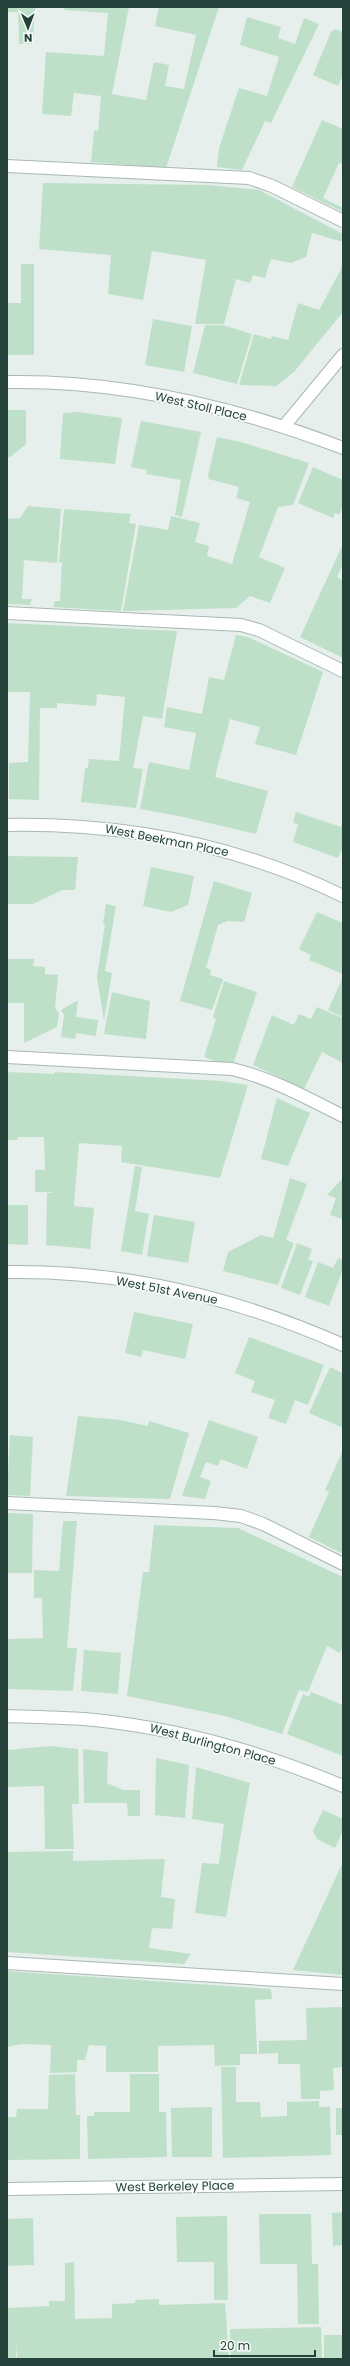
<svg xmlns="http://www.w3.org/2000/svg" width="350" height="2366" font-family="Poppins,sans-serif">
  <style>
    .green { fill: #bfe0c8 }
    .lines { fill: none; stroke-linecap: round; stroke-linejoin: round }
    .service-casing { stroke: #a8b8b2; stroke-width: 14 }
    .minor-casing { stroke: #a8b8b2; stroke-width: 14 }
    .service { stroke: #fff; stroke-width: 12 }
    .minor { stroke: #fff; stroke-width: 12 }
    .labels { text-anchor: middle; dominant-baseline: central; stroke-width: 3.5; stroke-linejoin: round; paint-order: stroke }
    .street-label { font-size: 12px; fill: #24423a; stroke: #f7fbf9 }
  </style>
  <rect width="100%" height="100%" fill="#e6efeb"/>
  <!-- green -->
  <g class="green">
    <polygon points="7,7 35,7 33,44 19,44 18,12 7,12"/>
    <polygon points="65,7 129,7 112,94 146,100 154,62 169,65 165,86 184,89 196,35 155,26 159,7 219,7 166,168 91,162 94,131 98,131 101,96 74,93 71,116 42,114 46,52 104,56 108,13 64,10"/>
    <polygon points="247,17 281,27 278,38 295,44 304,18 319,24 271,123 265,121 242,170 217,167 219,148 239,88 267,96 279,57 240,45"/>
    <polygon points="335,29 343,32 343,75 338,86 313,75 331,32"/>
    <polygon points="322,120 343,129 343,164 339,163 323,198 343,208 343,212 292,187"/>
    <polygon points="43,183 209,185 259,190 343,234 343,242 312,233 306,257 291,263 271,259 265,278 253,275 250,283 236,279 224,324 195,324 206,260 152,251 143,300 108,294 111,255 39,249"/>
    <polygon points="343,261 343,312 294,372 276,386 239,385 254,334 271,339 272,336 288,340 298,303 319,310 340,271"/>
    <polygon points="21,264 34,264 34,355 7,355 7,303 21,303"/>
    <polygon points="153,319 192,326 184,372 145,365"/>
    <polygon points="205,325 223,325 252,334 237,384 193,373"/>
    <polygon points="7,410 26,410 26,444 10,457 7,457"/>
    <polygon points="78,412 122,418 115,464 60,459 63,413"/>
    <polygon points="141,421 201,432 182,517 175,515 181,480 146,474 147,470 131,467"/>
    <polygon points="217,437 241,442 309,463 293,505 278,507 259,557 285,568 270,603 250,596 236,608 123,611 139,525 168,530 171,516 200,523 195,542 209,546 207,556 232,564 250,502 236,498 239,487 209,479 208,475"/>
    <polygon points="313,467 343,480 343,506 339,515 335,513 333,518 298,503"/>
    <polygon points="28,506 61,509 57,563 24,560 22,599 32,599 30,605 7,604 7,519 20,518"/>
    <polygon points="64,509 131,514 129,523 136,524 121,611 53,607 55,601 60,601 62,563 59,562"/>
    <polygon points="343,544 343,564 337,577 343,581 343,658 300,637"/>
    <polygon points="7,623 177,631 162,719 143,716 133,768 143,769 136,808 81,802 85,768 88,768 89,759 119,761 125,697 97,694 96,706 57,703 57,708 40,708 39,800 9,799 9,763 28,762 30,692 7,692"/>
    <polygon points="236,635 248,637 323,672 296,755 255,744 260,727 230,719 215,777 268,791 256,834 179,816 140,809 149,762 189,770 196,733 164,727 167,707 202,714 209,677 224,680"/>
    <polygon points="296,812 341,827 343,821 343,847 338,858 293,842 298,824 293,823"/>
    <polygon points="7,856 78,857 75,890 62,890 33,904 7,904"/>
    <polygon points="151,867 194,876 188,905 171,912 143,906"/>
    <polygon points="214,881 252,893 244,922 227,921 218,925 206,968 211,970 210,975 223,979 212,1010 180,1001"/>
    <polygon points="106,904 116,906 105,971 112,973 104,1021 97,977 105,924 103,924"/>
    <polygon points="317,912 343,923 343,974 309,960 311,955 299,949"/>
    <polygon points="7,959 34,959 33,966 45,967 45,974 58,975 55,1008 59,1013 57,1027 24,1043 24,1003 7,1003"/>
    <polygon points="343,977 343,1017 328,1010"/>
    <polygon points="224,981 257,992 232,1067 204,1057 216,1019 213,1017"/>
    <polygon points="112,992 150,1001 146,1039 104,1034"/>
    <polygon points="78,1000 76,1017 98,1020 96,1036 76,1033 75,1039 61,1037 64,1015 61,1010"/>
    <polygon points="317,1007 343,1018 343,1063 322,1052 304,1089 253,1065 272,1015 294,1025 299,1014 311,1019"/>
    <polygon points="7,1072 55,1074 55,1072 221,1081 248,1085 220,1178 121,1162 122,1146 79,1143 74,1206 94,1208 90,1249 46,1245 47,1193 55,1192 35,1192 35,1170 45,1170 44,1137 18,1137 17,1140 7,1140"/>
    <polygon points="277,1098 310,1113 288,1166 261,1159"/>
    <polygon points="135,1166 142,1167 135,1211 149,1214 142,1255 121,1251"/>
    <polygon points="290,1178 307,1184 286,1240 294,1243 278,1285 223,1271 228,1252 261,1235 273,1238"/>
    <polygon points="343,1178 343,1219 330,1215 336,1198 327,1195"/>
    <polygon points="7,1205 28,1205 28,1245 7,1244"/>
    <polygon points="154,1215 195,1222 188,1263 147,1256"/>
    <polygon points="297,1243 312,1249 308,1260 313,1261 300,1295 281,1288"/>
    <polygon points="338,1258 343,1260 343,1269 329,1306 305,1297 318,1262 333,1268"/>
    <polygon points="134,1312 193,1324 185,1359 143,1350 141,1357 125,1353"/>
    <polygon points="249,1337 324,1365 308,1405 295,1400 286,1424 268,1418 275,1400 251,1392 255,1381 235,1373"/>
    <polygon points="330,1367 343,1373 343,1428 309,1413"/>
    <polygon points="78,1416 120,1420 148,1426 149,1421 189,1433 170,1499 66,1496"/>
    <polygon points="209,1420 258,1437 247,1469 221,1459 218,1466 206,1462 200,1477 211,1481 205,1499 182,1496"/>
    <polygon points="10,1435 33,1437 30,1496 7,1495"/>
    <polygon points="343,1450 343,1547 341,1553 309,1537 329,1492 325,1490"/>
    <polygon points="7,1513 33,1514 32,1573 7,1573"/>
    <polygon points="63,1521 77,1521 67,1648 77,1648 73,1691 7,1689 7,1639 43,1638 42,1598 34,1598 34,1570 59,1571"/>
    <polygon points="154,1525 238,1528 343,1577 343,1645 340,1653 327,1646 308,1692 299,1690 282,1734 225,1716 127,1696 143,1572 149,1572"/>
    <polygon points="84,1650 121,1653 118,1694 81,1691"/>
    <polygon points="311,1692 343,1705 343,1756 287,1734 303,1694 309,1697"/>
    <polygon points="51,1746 78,1749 79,1804 72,1804 74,1849 45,1849 44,1786 7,1787 7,1750"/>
    <polygon points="83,1749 108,1752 107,1783 123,1790 140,1790 140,1816 128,1816 127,1803 84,1803"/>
    <polygon points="156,1758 189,1765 185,1818 155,1815"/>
    <polygon points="196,1767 250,1783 226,1917 195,1913 202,1863 219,1864 224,1824 192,1819"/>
    <polygon points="323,1810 343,1819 343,1830 335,1848 317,1839 313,1831"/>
    <polygon points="73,1851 73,1861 165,1859 161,1897 175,1899 172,1929 152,1928 149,1948 191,1954 184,1964 7,1952 7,1852"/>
    <polygon points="343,1862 343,1975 293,1970"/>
    <polygon points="7,1971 271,1989 272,1999 255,2000 257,2054 240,2054 240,2065 215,2066 214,2045 158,2046 158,2072 106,2072 106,2046 89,2045 85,2060 77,2060 77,2072 50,2073 51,2045 21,2044 7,2047"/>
    <polygon points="343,2007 343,2067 333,2068 334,2090 320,2091 320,2099 301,2099 300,2064 278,2064 278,2053 259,2054 259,2041 307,2040 306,2008"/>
    <polygon points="221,2067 236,2067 236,2102 260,2102 261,2117 287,2116 287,2102 319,2101 319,2107 330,2107 331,2155 223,2158"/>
    <polygon points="75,2074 76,2115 80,2115 80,2159 8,2160 7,2117 16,2117 17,2109 48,2109 49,2075"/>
    <polygon points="130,2074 159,2074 159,2112 166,2112 167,2157 88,2159 87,2116 94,2116 94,2112 130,2112"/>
    <polygon points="212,2107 212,2157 172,2157 171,2108"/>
    <rect x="336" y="2108" width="7" height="27"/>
    <polygon points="343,2212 343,2245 333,2246 332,2213"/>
    <polygon points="259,2214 311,2214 312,2264 318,2264 319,2324 298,2324 297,2264 260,2264"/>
    <polygon points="227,2216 228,2300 214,2300 214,2262 177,2262 176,2217"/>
    <polygon points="33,2218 34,2265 7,2266 7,2219"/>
    <polygon points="74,2262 75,2319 112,2318 112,2304 135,2303 135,2300 159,2299 159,2305 225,2303 229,2359 17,2359 16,2339 16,2359 7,2359 7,2308 49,2306 49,2301 65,2301 65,2263"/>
    <polygon points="321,2327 322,2359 231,2359 230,2329"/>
    <rect x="324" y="2335" width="19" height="24"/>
  </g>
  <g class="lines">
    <!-- service casing -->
    <g class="service-casing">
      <g id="service">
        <polyline points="7,166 249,178 272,186 343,221"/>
        <polyline points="7,613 241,625 259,630 343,671"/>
        <path d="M7,1057L232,1069C271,1078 307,1098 343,1116"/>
        <polyline points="7,1503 214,1513 241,1516 263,1524 343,1564"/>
        <polyline points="7,1963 343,1984"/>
      </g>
    </g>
    <!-- minor casing -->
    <g class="minor-casing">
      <g id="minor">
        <path d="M7,382C122,380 236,407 343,448"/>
        <polyline points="285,425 343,355"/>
        <path d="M7,825C125,823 236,844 343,896"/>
        <path d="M7,1272C123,1270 237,1298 343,1345"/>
        <path d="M7,1716C36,1717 66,1717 95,1720C181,1729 264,1753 343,1786"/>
        <polyline points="7,2189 343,2184"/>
      </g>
    </g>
    <!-- service -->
    <use href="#service" class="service"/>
    <!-- minor -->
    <use href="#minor" class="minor"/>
  </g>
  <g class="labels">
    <!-- street labels -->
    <g class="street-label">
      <text transform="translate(201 406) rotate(13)">West Stoll Place</text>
      <text transform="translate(167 840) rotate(11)">West Beekman Place</text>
      <text transform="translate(167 1290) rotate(11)">West 51st Avenue</text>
      <text transform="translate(213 1744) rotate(15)">West Burlington Place</text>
      <text transform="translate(175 2186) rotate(-1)">West Berkeley Place</text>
    </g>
  </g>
  <!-- border -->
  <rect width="350" height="2366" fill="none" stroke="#24423a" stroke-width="16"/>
  <!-- north arrow -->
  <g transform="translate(28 28) rotate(179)" stroke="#f7fbf9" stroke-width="3" paint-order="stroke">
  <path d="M0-3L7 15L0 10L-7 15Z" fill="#24423a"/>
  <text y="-6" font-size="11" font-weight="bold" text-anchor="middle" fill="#24423a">N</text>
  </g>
  <!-- scale -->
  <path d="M214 2350v6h101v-6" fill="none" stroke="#24423a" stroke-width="2"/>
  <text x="220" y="2350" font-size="12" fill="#24423a" stroke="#f7fbf9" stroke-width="3" paint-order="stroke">20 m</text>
</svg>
